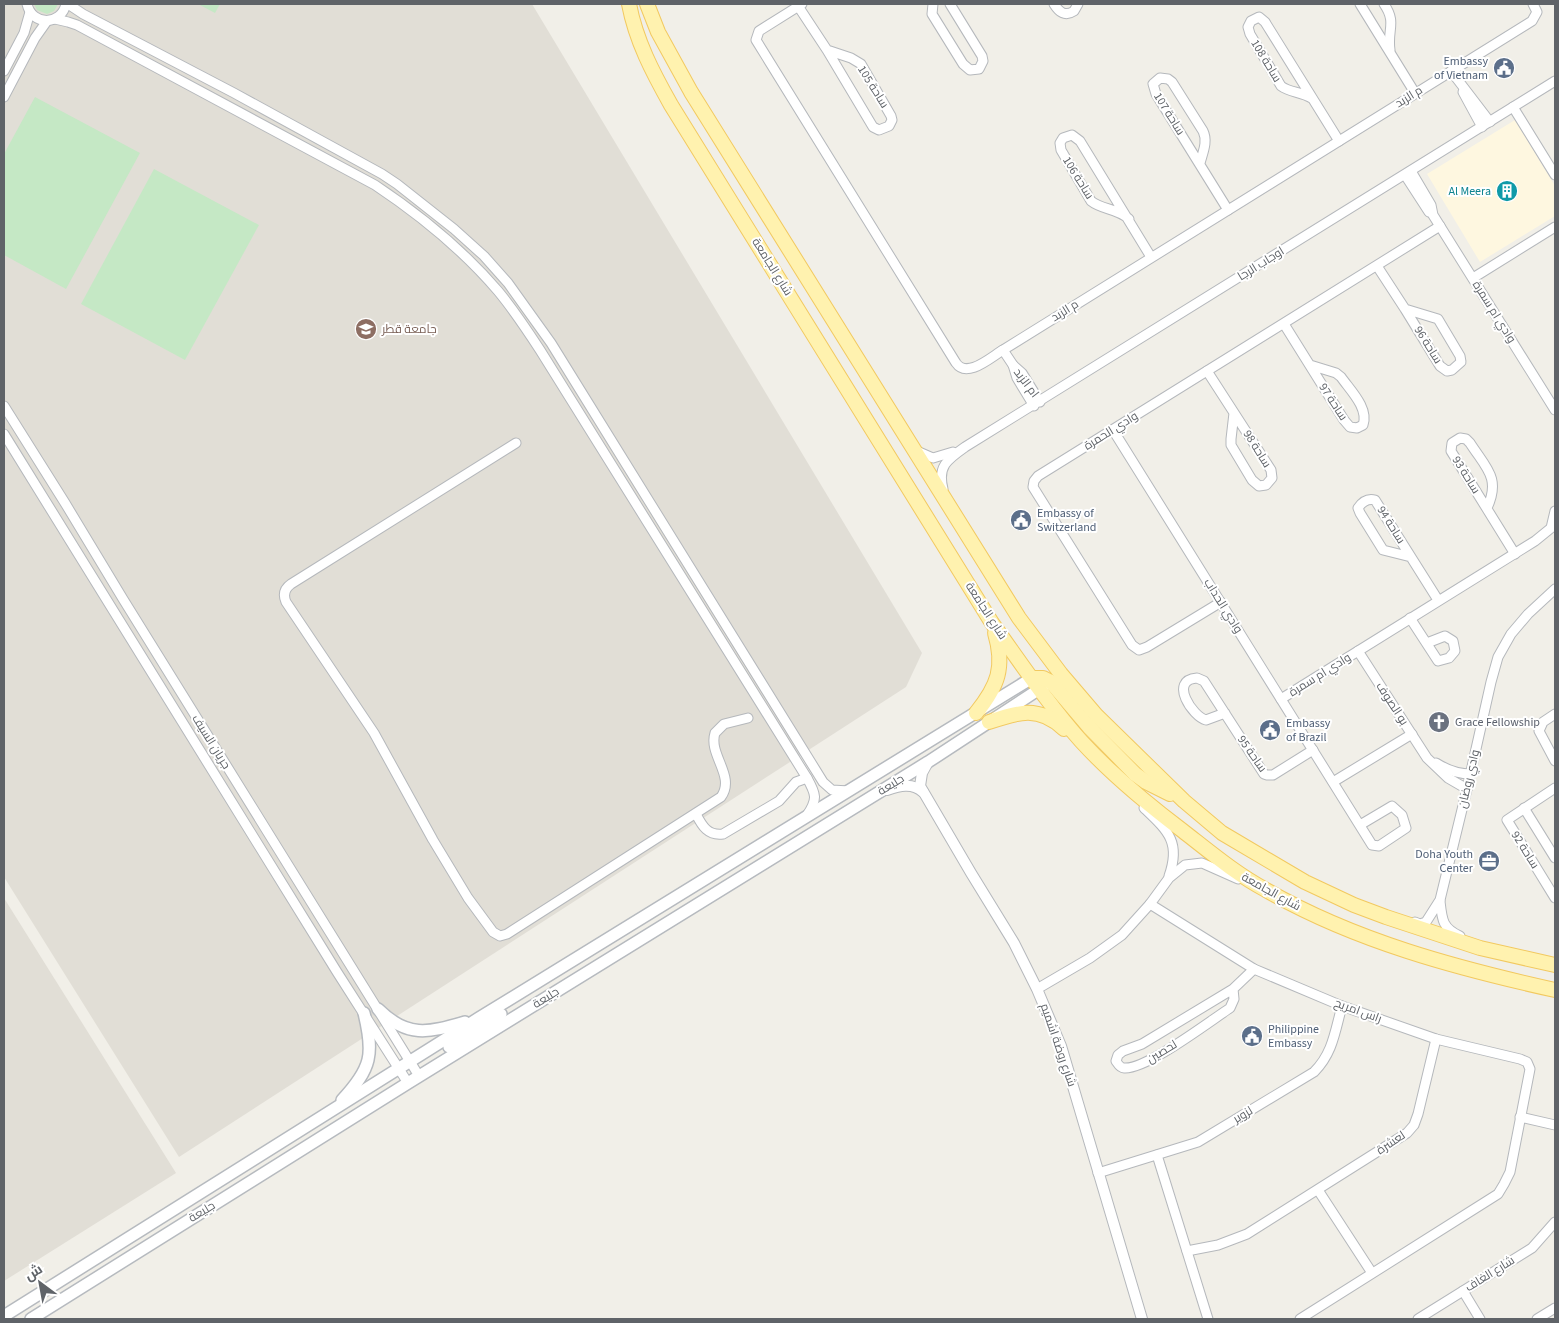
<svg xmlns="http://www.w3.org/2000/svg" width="1559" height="1323" font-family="'Source Sans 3',Cairo,sans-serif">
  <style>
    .commercial { fill: #fef7e0 }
    .education { fill: #e1ded6 }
    .green { fill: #c5e8c5 }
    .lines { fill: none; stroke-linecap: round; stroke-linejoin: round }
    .minor-casing { stroke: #b5b8bc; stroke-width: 11 }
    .tertiary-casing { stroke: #b5b8bc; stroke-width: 12 }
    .secondary-casing { stroke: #b6babf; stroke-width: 14 }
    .primary-casing { stroke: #f2c960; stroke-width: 16 }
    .minor { stroke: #fff; stroke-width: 9 }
    .tertiary { stroke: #fff; stroke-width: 10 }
    .secondary { stroke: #fff; stroke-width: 11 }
    .primary { stroke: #fff2af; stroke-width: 14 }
    .labels { text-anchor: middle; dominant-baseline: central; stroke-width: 4; stroke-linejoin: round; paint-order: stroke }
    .street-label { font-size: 12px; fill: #5f6368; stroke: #fff }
    .service-label { font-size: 12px; fill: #4e5e75; stroke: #fff; text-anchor: start }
    .culture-label { font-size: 12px; fill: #0d838f; stroke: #fff; text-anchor: end }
    .education-label { font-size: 12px; fill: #785e54; stroke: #fff; text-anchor: start }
    .worship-label { font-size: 12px; fill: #5b616d; stroke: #fff; text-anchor: start }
  </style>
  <rect width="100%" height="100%" fill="#f1efe8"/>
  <!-- commercial -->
  <polygon class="commercial" points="1515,120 1555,186 1555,216 1480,262 1427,174"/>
  <!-- education -->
  <g class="education">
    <polygon points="4,4 532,4 922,653 906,687 179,1157 4,877"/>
    <polygon points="4,898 176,1173 4,1281"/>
  </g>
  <!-- green -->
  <g class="green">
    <polygon points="34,4 58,4 54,11 47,14 37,10"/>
    <polygon points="198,4 220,4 215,13"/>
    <polygon points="35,97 140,153 66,289 4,255 4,154"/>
    <polygon points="154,169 259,225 185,360 81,304"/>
  </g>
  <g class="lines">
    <!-- minor casing -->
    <g class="minor-casing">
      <g id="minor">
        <path d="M27,4C32,26 61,26 66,4"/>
        <polyline points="68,4 83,14 234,93 382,174 397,184 454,229 484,256 508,283 551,343 823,782 832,790 849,791"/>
        <path d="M802,4L759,31L756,40L956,363C967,379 991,357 1003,350L1532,21L1537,12L1533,4"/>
        <polyline points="933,4 932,14 963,64 970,70 979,69 983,61 982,56 950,4"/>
        <path d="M1054,4C1059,12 1065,17 1074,11L1078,4"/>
        <polyline points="1360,4 1415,93"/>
        <path d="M1384,4C1397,23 1387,29 1390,50"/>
        <polyline points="798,6 827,50 873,127 879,130 889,126 892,120 891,116 861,64 851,58 827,50"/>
        <path d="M55,19L68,22L77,25L375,185C420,215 463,250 498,291C513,309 527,330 540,350L807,778C816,794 818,799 807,815"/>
        <polyline points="4,71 24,33 30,12"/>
        <polyline points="1451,71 1490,122"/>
        <polyline points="1463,92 1482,127"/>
        <polyline points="4,97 35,38 47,21"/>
        <path d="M1313,99C1301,91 1290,93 1281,86L1250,34L1248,27L1251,21L1259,17L1265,22L1339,141"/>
        <polyline points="1513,107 1555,175"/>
        <path d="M1200,163C1203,152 1208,141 1203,131L1172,82L1168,79L1160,78L1153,84L1156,94L1228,210"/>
        <polyline points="1411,171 1431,205 1433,215 1555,410"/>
        <polyline points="1405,175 1429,212"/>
        <path d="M1129,219C1117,208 1102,210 1091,201L1061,150L1060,143L1063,138L1072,135L1080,141L1151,257"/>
        <polyline points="1377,266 1405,309 1440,366 1447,371 1452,370 1461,362 1460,356 1438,319 1405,309"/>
        <polyline points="1473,278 1555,227"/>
        <path d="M1284,324L1344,420L1350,427L1357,428L1363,425C1369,408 1350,390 1341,377L1336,373L1310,365"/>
        <polyline points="1003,350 1013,365 1017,378 1034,406"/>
        <polyline points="1013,365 1022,373 1040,402"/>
        <polyline points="1207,371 1271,470 1272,478 1266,485 1259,486 1252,480 1231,445 1231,439 1234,413"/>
        <polyline points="4,406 65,503 123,599 419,1076"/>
        <polyline points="1113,430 1372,845 1379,846 1406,828 1402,815 1392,806 1360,825"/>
        <polyline points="4,434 337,972 408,1083"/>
        <path d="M516,443L291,584C284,589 283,595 286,602L374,733L433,840L468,898L493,932L500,936L507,934L721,797C736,776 708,755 715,733L724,724L748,718"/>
        <polyline points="917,451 933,458 953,452"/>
        <path d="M943,489C937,466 948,459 965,447L1555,81"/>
        <path d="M1487,508C1501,478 1486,468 1470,443L1466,439L1460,438L1452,443L1451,451L1515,554"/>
        <path d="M1411,557L1383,550L1360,513L1358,508C1362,502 1367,498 1375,500L1438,600"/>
        <polyline points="1221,602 1147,647 1139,650 1132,645 1033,487 1034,481 1038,476 1440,226"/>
        <polyline points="1410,618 1438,661 1449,658 1455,651 1453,641 1445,636 1427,643"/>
        <polyline points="1358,651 1427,758 1448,778 1467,789"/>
        <polyline points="1281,699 1535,541 1551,528 1555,511"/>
        <path d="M1225,713L1206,720C1193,717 1168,680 1197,678L1204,681L1264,774L1267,775H1273L1313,750"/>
        <polyline points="1555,714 1543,722 1539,731 1555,761"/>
        <path d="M1436,763C1447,770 1457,774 1471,774"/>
        <polyline points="1333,782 1412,734"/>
        <polyline points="1555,788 1507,820 1555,898"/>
        <path d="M1144,808C1168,831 1181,842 1169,876"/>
        <polyline points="1524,808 1555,858"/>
        <path d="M696,814C702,826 708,836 723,834L779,801L796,782L807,778"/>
        <path d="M1440,901C1442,919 1442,928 1460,936"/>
        <polyline points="1150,904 1254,969 1342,1006 1436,1039 1520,1059 1527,1062 1530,1069 1510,1172 1504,1184 1498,1194 1300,1319"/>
        <polyline points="1415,922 1420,924 1426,922 1440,900 1467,789 1491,682 1498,657 1511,634 1528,614 1555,589"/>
        <polyline points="1037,989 1090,958 1122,935 1150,904 1169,878 1185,865 1202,863 1238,879"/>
        <path d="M1233,989L1234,999L1230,1008C1210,1021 1146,1070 1124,1068C1120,1068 1118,1064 1116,1061L1118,1055L1123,1051L1142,1044L1233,989L1254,969"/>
        <polyline points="1520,1117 1555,1125"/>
        <polyline points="1157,1155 1208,1319"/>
        <path d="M1098,1173L1198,1142L1314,1072C1333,1053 1335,1031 1342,1006"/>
        <polyline points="1318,1190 1372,1273"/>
        <polyline points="1187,1251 1218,1245 1247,1234 1407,1133 1414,1125 1418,1114 1436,1039"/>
        <polyline points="1463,1291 1480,1319"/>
        <polyline points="1418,1319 1532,1248 1555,1222"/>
        <polyline points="1537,1319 1555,1308"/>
      </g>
    </g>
    <!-- tertiary casing -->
    <g class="tertiary-casing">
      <g id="tertiary">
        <polyline points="928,762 922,773 920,786 971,873 1014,943 1037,989 1061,1046 1142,1319"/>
        <path d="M887,790C899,786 912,782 923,792"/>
      </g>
    </g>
    <!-- secondary casing -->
    <g class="secondary-casing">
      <g id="secondary">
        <path d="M378,1009C407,1038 428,1033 465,1022"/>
        <polyline points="449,1047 501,1014"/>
        <path d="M342,1100C372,1068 374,1054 364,1013"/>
        <polyline points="4,1316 479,1018 1032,678"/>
        <polyline points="31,1319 408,1083 928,762 1047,684"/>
      </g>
    </g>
    <!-- primary casing -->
    <g class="primary-casing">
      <g id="primary">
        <path d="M629,4C636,41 653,73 671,105L992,623C1021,663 1048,704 1081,741C1112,775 1146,803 1183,831C1210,852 1236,874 1266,890C1355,941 1456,968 1555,990"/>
        <polyline points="647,4 658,32 691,92 1019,618 1061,674 1096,715 1184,801 1222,833 1305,882 1354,905 1386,917 1480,948 1555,965"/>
        <polyline points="1032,678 1043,678 1051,682 1089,727 1135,774 1146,782 1170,794"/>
        <path d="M976,713C998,686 1005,667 995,633"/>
        <path d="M989,722C1018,712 1039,705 1064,729"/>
      </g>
    </g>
    <!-- minor -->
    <use href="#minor" class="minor"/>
    <!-- tertiary -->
    <use href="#tertiary" class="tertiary"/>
    <!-- secondary -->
    <use href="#secondary" class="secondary"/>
    <!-- primary -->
    <use href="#primary" class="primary"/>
  </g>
  <!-- icons -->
  <defs>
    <g id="civic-disc" transform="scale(1.125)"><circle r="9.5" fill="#5c6f8a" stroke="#fff"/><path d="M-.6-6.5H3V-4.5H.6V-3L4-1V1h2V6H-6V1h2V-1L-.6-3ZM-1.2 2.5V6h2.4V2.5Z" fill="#fff"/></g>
    <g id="building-disc" transform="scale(1.125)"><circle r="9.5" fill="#0f9aa8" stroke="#fff"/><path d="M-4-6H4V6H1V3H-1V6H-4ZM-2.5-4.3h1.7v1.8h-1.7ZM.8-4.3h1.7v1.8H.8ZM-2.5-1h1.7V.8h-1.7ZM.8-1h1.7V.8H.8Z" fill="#fff"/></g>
    <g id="university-disc" transform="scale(1.125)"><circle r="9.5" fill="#8d6e63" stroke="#fff"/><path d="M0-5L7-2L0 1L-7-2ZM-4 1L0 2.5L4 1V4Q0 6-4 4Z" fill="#fff"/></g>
    <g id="church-disc" transform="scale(1.125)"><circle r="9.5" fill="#6b7280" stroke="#fff"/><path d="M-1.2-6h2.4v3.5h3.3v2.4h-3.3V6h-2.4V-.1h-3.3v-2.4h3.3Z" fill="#fff"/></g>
    <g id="office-disc" transform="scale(1.125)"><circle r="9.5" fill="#5c6f8a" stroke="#fff"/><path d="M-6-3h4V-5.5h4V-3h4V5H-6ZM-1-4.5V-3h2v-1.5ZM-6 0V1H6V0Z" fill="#fff"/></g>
  </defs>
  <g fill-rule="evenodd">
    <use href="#civic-disc" x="1504" y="68"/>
    <use href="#building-disc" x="1507" y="191"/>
    <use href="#university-disc" x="366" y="329"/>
    <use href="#civic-disc" x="1021" y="520"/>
    <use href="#church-disc" x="1439" y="722"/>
    <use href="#civic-disc" x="1270" y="730"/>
    <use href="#office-disc" x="1489" y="861"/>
    <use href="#civic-disc" x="1252" y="1036"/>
  </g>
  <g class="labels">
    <!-- street labels -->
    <g class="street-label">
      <text transform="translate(1266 61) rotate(59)">ساحة 108</text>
      <text transform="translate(873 87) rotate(58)">ساحة 105</text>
      <text transform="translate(1409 97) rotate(-32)">م الزبد</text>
      <text transform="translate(1169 114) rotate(58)">ساحة 107</text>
      <text transform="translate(1078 178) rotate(58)">ساحة 106</text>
      <text transform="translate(1261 264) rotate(-32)">اوجاب الرجا</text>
      <text transform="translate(772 267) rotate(58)">شارع الجامعة</text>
      <text transform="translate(1065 311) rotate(-32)">م الزبد</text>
      <text transform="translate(1494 312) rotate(58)">وادي ام سمرة</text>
      <text transform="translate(1428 345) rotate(58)">ساحة 96</text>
      <text transform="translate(1026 383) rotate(53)">ام الزبد</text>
      <text transform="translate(1333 402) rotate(57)">ساحة 97</text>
      <text transform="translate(1111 431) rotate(-32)">وادي الحمرة</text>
      <text transform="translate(1257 449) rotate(58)">ساحة 98</text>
      <text transform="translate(1466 475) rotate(58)">ساحة 93</text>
      <text transform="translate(1391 525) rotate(58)">ساحة 94</text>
      <text transform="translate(1223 606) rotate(58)">وادي الحداب</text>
      <text transform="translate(986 611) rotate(57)">شارع الجامعة</text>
      <text transform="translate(1320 675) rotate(-32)">وادي ام سمرة</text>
      <text transform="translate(1392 704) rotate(57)">بو الصوف</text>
      <text transform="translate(211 742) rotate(58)">جريان السيف</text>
      <text transform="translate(1252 754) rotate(55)">ساحة 95</text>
      <text transform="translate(1469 779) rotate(-77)">وادي روضان</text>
      <text transform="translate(891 785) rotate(-32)">جليعة</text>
      <text transform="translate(1525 850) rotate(58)">ساحة 92</text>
      <text transform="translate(1271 892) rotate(29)">شارع الجامعة</text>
      <text transform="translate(546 998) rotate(-32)">جليعة</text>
      <text transform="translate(1358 1011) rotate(20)">راس امريح</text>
      <text transform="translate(1058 1045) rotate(71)">شارع روضة اشميم</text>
      <text transform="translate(1162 1052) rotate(-31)">لحصين</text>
      <text transform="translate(1243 1115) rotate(-31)">لزوير</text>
      <text transform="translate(1391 1143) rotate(-34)">لعشرة</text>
      <text transform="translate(202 1212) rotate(-31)">جليعة</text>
      <text transform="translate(1490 1274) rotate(-32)">شارع الغاف</text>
    </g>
    <!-- service labels -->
    <g class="service-label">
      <text x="1488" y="61" text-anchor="end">Embassy<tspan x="1488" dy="14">of Vietnam</tspan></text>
      <text x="1037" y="513">Embassy of<tspan x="1037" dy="14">Switzerland</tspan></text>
      <text x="1286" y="723">Embassy<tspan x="1286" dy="14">of Brazil</tspan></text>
      <text x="1473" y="854" text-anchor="end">Doha Youth<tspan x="1473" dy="14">Center</tspan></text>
      <text x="1268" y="1029">Philippine<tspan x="1268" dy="14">Embassy</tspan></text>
    </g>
    <!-- culture labels -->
    <g class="culture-label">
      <text x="1491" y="191">Al Meera</text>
    </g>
    <!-- education labels -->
    <g class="education-label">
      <text x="382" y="329">جامعة قطر</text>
    </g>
    <!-- worship labels -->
    <g class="worship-label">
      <text x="1455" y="722">Grace Fellowship</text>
    </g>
  </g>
  <!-- border -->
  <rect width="1559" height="1323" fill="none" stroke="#5f6368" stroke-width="10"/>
  <!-- north arrow -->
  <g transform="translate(40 1283) rotate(328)" stroke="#ffffff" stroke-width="4" paint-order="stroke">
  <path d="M0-4L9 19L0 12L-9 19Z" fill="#5f6368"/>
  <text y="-8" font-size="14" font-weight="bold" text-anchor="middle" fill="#5f6368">ش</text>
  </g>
</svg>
